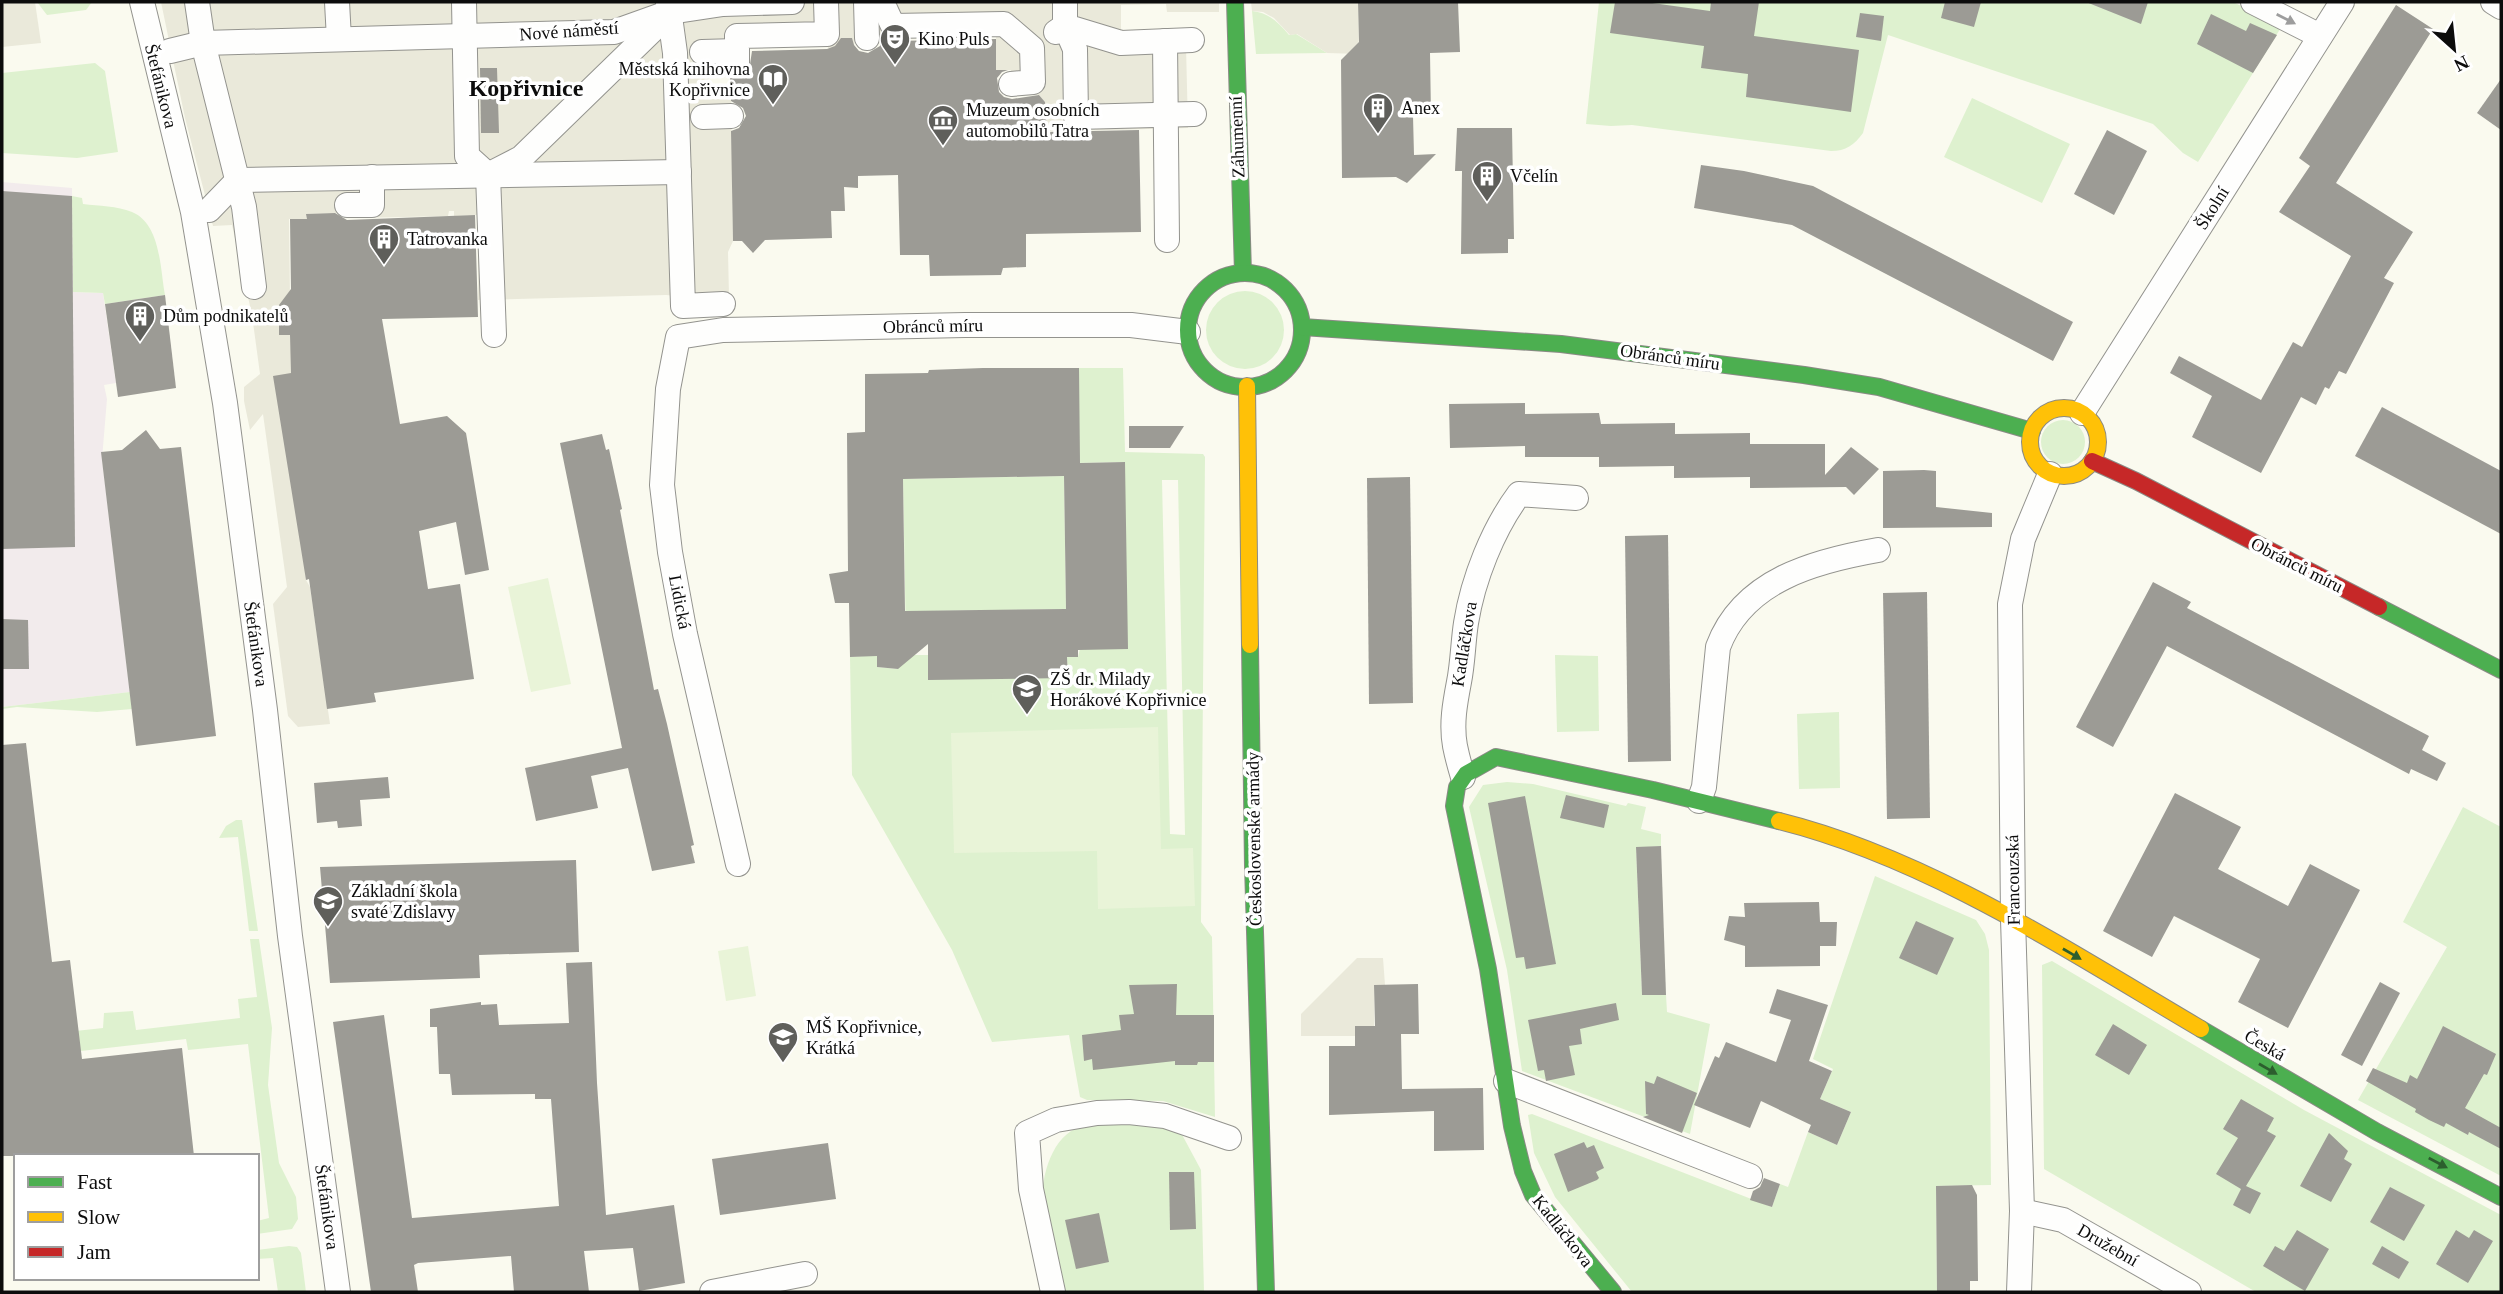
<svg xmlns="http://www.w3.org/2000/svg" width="2503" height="1294" font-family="Georgia,serif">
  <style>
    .industrial { fill: #f2ebec }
    .green { fill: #def1cf; fill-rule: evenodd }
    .pitch { fill: #e9f4d8 }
    .plaza { fill: #eae9da }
    .building { fill: #9c9b95; fill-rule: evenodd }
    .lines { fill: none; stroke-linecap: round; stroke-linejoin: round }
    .street-casing { stroke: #93938e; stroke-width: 26 }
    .fast-casing { stroke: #8a8a85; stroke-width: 18 }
    .slow-casing { stroke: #8a8a85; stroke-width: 18 }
    .jam-casing { stroke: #8a8a85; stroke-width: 18 }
    .street { stroke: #fefefd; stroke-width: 24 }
    .fast { stroke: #4caf50; stroke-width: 16 }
    .slow { stroke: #ffc107; stroke-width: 16 }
    .jam { stroke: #c62828; stroke-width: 16 }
    .oneway { fill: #9d9d9d }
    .oneway2 { fill: #2c5e2e }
    .labels { text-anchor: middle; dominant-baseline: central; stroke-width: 7; stroke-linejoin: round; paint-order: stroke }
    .street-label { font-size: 18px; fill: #0c0c0c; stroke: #fff }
    .poi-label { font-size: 18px; fill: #0c0c0c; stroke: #fff; text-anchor: start }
    .district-label { font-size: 24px; font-weight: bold; fill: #0c0c0c; stroke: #fff }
  </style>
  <rect width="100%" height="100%" fill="#fafaef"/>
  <!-- industrial -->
  <polygon class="industrial" points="2,182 72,188 73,292 103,293 116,383 104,385 107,399 102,459 130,692 2,707"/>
  <!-- green -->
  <g class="green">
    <polygon points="37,2 92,2 86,10 47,15"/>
    <path d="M1599,2H2233L2282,26L2198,162L2183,153L2153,124L1888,35L1863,133C1854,145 1846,151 1831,151L1632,125L1611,126L1586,124Z"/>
    <path d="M1252,11C1269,13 1278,22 1289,35L1296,34L1327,53L1256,54Z"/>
    <polygon points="95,63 105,71 118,152 77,158 2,153 2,73"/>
    <polygon points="1972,98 2070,144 2042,203 1944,157"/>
    <path d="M72,196L82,198L83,204C99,206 117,206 132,212C161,224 160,269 165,295L105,304L103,293L73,292Z"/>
    <circle cx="1245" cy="330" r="39"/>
    <path d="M1079,368H1123L1125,452L1203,454L1205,457L1201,922L1212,937L1215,1117L1163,1101L1087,1100L1080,1097L1069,1035L992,1042L952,950L852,775L850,657L877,655V667L898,669L900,655H928V679L1068,677L1067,657H1078L1125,462L1076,463ZM1162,480H1178L1185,835L1170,834Z"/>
    <circle cx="2063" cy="442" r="22"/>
    <polygon points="1064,476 1066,609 928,611 906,641 903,479"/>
    <polygon points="1555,655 1598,656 1599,731 1557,732"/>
    <polygon points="130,692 132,709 97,712 17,707 2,709 2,707"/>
    <polygon points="1839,712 1840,788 1799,789 1797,714"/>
    <polygon points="1507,782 1533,784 1626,806 1628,803 1646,807 1641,829 1661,834 1661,846 1636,848 1642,995 1666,995 1667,1012 1710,1024 1690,1134 1522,1071 1507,970 1469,807 1483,785"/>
    <polygon points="2463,807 2501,827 2501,1176 2358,1100 2447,947 2403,922"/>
    <polygon points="236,820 242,820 258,931 249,931 238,837 219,838 226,826"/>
    <polygon points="1875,876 1976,920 1985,934 1989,950 1991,1185 1936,1186 1937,1292 1632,1292 1555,1197 1534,1153 1528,1115 1532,1114 1772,1207 1780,1184 1788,1187 1808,1132 1837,1145 1851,1112 1820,1099 1833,1069 1813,1059"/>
    <polygon points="250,939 259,939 272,1028 268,1085 279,1163 296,1197 298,1219 292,1229 257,1234 257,1221 269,1218 248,1044 188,1050 186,1039 2,1060 2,1039 103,1028 104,1013 133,1011 136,1030 240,1018 238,999 257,997"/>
    <polygon points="2052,961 2304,1110 2501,1215 2501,1292 2256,1292 2044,1169 2042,965"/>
    <path d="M1121,1123L1179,1129L1201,1170L1204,1292H1064L1042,1197C1043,1169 1055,1130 1087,1125C1098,1123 1110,1123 1121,1123Z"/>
    <polygon points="289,1246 297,1247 301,1253 306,1292 278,1292 273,1258 257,1259 257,1250"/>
  </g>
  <!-- pitch -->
  <g class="pitch">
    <polygon points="548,578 571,684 531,692 508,587"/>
    <polygon points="1158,727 1161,849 1193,848 1195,906 1098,909 1097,851 954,853 951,733"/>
    <polygon points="748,946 756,996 726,1001 718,951"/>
  </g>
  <!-- plaza -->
  <g class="plaza">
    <polygon points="2,2 35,2 41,43 2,47"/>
    <polygon points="161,2 1219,2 1219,12 1167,12 1166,4 1121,5 1121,38 1186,46 1188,128 1028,132 1046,112 1045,102 1039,95 1011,96 1011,70 996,70 996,32 878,34 878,38 855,38 854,47 828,48 828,39 743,40 730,64 730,77 711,77 707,81 707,90 711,93 731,93 733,241 728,252 729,296 712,299 666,295 478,300 478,241 481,240 480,231 477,232 477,215 454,216 454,211 449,211 448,216 357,218 357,215 348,213 307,214 307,219 289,219 290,300 279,335 290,335 306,580 310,587 330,724 298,727 288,716 273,604 287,587 263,414 250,430 244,401 244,387 260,374 252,315 232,225 213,226 185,118"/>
    <polygon points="1251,2 1358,2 1359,54 1327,53 1297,34 1290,35 1274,18 1263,12 1252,11"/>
    <polygon points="1357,958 1383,958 1385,985 1374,985 1374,1026 1355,1036 1301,1036 1301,1014"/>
  </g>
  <!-- building -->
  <g class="building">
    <polygon points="1358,2 1458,2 1460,52 1430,53 1431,116 1413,116 1414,155 1436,154 1407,183 1396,177 1342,178 1341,60 1359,42"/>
    <polygon points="1615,2 1645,2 1710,11 1711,2 1759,2 1754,36 1859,50 1851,112 1746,97 1748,74 1701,68 1704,46 1610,33"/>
    <polygon points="1945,2 1981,2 1974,27 1941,18"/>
    <polygon points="2086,2 2148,2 2141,24"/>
    <polygon points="2396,5 2433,29 2336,183 2413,232 2384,278 2394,283 2346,374 2339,371 2329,389 2325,387 2316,405 2301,397 2261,473 2192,437 2212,396 2170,373 2179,356 2261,400 2293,342 2302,347 2351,256 2279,212 2310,166 2299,158"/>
    <polygon points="1860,13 1884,16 1881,41 1856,37"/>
    <polygon points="2211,14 2246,31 2250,23 2277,35 2253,73 2197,44"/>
    <polygon points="882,35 893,41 996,39 996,70 1008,70 1002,72 997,78 999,92 1004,97 1012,99 1039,95 1045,102 1047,132 1139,130 1141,232 1026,234 1026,267 1003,268 1001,275 930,276 929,255 900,255 898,175 858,176 858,188 844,187 845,211 831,211 832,238 765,240 753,253 742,241 733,241 731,131 739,128 746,116 743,108 731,101 730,76 744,76 749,71 752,51 827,49 835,46 841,38 852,38 854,45 859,51 868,53 880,46"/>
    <polygon points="480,68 497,68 499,133 481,133"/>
    <polygon points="2501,79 2501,130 2477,113"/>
    <polygon points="1457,128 1512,128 1514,239 1508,239 1508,253 1461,254 1462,171 1455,171"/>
    <polygon points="2107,130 2147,151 2114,215 2074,194"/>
    <polygon points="1701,165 1744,171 1813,186 2073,322 2053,361 1792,225 1694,208"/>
    <polygon points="2,191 72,196 75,547 2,549"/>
    <polygon points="335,213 347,220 475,215 478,317 382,319 400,424 447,416 466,433 489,570 465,575 456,522 419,531 428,589 460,584 474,679 374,693 376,702 327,709 309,579 306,580 273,376 291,373 290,335 279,335 279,305 291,289 290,219 307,219 306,214"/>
    <polygon points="165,295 176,388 118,397 105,304"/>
    <path d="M983,368H1079L1080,463L1125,462L1128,649L1078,650V657H1067L1068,678L928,680V644L898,669L877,667V656L850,657L849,603H835L829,574L848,571L847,433L865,432V374L928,373L929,370ZM1064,476L1066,609L905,611L903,479Z"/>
    <polygon points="1525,403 1525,414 1599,413 1601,424 1675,423 1675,434 1750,433 1750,444 1825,444 1825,475 1851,447 1879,469 1854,495 1846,487 1750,488 1750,477 1674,478 1674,466 1599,467 1599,457 1525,457 1525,446 1450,448 1449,404"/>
    <polygon points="2382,407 2501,471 2501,534 2355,456"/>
    <polygon points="1129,426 1184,426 1170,448 1129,448"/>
    <polygon points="146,430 160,449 181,447 216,736 136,746 101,452 122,450"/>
    <polygon points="602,434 606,450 609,449 622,509 620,510 654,690 658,689 667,724 694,845 691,846 695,863 652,871 628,768 591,776 598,808 536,821 525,768 622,748 560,443"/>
    <polygon points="1924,470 1936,471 1936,507 1992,513 1992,527 1883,528 1883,471"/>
    <polygon points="1410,477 1413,703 1369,704 1367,478"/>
    <polygon points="1668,535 1671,761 1628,762 1625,536"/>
    <polygon points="2153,582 2191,602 2187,608 2429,736 2422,750 2446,763 2437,781 2411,769 2409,774 2167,646 2113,747 2076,727"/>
    <polygon points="1927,592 1930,818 1887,819 1883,593"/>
    <polygon points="2,619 28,620 29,669 2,669"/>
    <polygon points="26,743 52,962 70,960 82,1059 182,1048 194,1156 2,1156 2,745"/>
    <polygon points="388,777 390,798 360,800 362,826 338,828 337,821 317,823 314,783"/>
    <polygon points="2175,793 2241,827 2218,869 2288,906 2310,864 2360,890 2288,1028 2238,1002 2260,959 2174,916 2152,957 2103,931"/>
    <polygon points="1566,795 1609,805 1604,828 1560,818"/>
    <polygon points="1525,796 1556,964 1526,969 1524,957 1516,958 1488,803"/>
    <polygon points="1661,846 1666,995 1642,995 1636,847"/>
    <polygon points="576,860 579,952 479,955 480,978 330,983 320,867"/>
    <polygon points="1819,902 1820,922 1837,922 1836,946 1820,946 1820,966 1745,967 1745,946 1724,940 1729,916 1745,917 1744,903"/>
    <polygon points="1916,921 1954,938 1937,975 1899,958"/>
    <polygon points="592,962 597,1083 606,1215 674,1205 685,1283 639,1291 633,1248 584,1251 589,1292 514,1292 511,1256 418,1263 414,1265 418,1292 371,1292 333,1022 384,1015 412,1218 559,1206 551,1099 535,1099 535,1094 452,1095 450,1074 439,1074 437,1027 430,1027 430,1009 481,1002 481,1005 497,1004 499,1025 569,1023 566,963"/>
    <polygon points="2380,982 2400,993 2362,1066 2341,1055"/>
    <polygon points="1177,984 1176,1015 1214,1015 1214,1062 1198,1062 1197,1065 1175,1065 1175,1061 1093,1070 1092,1059 1084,1061 1082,1035 1121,1030 1119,1015 1134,1014 1129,985"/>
    <polygon points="1418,984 1419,1034 1401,1034 1402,1089 1483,1088 1484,1150 1434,1151 1434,1111 1329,1115 1329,1046 1355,1046 1355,1026 1375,1026 1374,985"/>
    <polygon points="1777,989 1828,1005 1809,1061 1832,1071 1820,1099 1851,1112 1837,1145 1808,1132 1811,1125 1761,1101 1750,1128 1694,1105 1715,1056 1719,1058 1726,1042 1776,1062 1791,1020 1769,1013"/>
    <polygon points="1616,1003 1619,1020 1580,1029 1582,1044 1569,1046 1575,1075 1546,1081 1544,1070 1538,1071 1528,1020"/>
    <polygon points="2113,1024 2147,1045 2129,1075 2095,1055"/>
    <polygon points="2443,1026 2496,1054 2487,1075 2484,1074 2465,1108 2501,1128 2501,1149 2469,1132 2468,1135 2446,1123 2444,1127 2429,1120 2415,1112 2416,1109 2366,1081 2373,1068 2407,1083 2410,1075 2417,1079"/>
    <polygon points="1657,1076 1697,1093 1682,1133 1643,1117 1649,1115 1646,1114 1645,1081 1654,1084"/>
    <polygon points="2241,1099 2274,1118 2267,1131 2276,1136 2246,1186 2261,1193 2250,1214 2233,1205 2241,1189 2216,1174 2238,1138 2223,1129"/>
    <polygon points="2329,1133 2348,1151 2344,1159 2352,1164 2331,1202 2300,1186"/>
    <polygon points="1584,1142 1587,1148 1594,1145 1604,1168 1596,1172 1599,1178 1597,1180 1568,1192 1554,1154"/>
    <polygon points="828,1143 836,1199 720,1215 712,1159"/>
    <polygon points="1169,1172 1194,1172 1196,1229 1170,1230"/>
    <polygon points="1764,1178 1780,1184 1772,1207 1750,1200 1753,1191 1760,1187"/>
    <polygon points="1972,1185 1977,1195 1978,1281 1970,1281 1970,1292 1937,1292 1936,1186"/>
    <polygon points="2390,1187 2425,1205 2404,1241 2370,1222"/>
    <polygon points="1099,1213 1109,1262 1076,1269 1065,1220"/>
    <polygon points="2297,1230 2329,1249 2305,1291 2263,1266 2275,1246 2284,1251"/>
    <polygon points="2456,1230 2469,1238 2474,1230 2493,1241 2468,1283 2436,1264"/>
    <polygon points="2382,1246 2409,1262 2399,1279 2372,1264"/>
  </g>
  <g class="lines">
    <!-- street casing -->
    <g class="street-casing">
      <g id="street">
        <polyline points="142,2 193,212 225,403 265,710 290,936 338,1292"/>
        <polyline points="197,2 203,43 244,207 254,287"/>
        <polyline points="337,2 339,39"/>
        <polyline points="464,2 467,156 488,175"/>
        <polyline points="668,2 675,53 683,306 723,304"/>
        <polyline points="866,2 867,38"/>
        <polyline points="882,2 893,26 1004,24 1032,48 1033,82 1011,84"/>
        <polyline points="1065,2 1065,26 1121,43 1192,40"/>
        <polyline points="2253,2 2320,36"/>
        <polyline points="2493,2 2501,7"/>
        <polyline points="1056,32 1065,26 1075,49 1076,117 1194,114"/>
        <polyline points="1165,41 1167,240"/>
        <polyline points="170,51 203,43 614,32 670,12 723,4 792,2"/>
        <polyline points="702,52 737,51"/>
        <polyline points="737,63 737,36 827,34 826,2"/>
        <polyline points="703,117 731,116"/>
        <polyline points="347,205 372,205 372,177"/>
        <polyline points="209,210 238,180 679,172"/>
        <polyline points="494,335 488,175 521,158 665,18"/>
        <polyline points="2082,413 2342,2"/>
        <path d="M1463,777C1460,767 1457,756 1455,746C1451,724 1455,703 1459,682C1463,662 1463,642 1466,623C1473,579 1493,529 1519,494L1576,498"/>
        <path d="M1699,801L1704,787L1718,647C1743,580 1815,561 1878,550"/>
        <polyline points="738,864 685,634 670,552 662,485 668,389 678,337 723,330 965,325 1131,325 1188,332"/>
        <polyline points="1506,1081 1750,1176"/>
        <polyline points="2022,1211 2063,1220 2189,1292"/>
        <polyline points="712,1292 805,1274"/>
        <polyline points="1053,1292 1031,1189 1027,1133 1056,1120 1097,1113 1129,1112 1165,1116 1229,1138"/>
        <polyline points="2019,1292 2022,1211 2013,919 2010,604 2023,539 2050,474"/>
      </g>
    </g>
    <!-- fast casing -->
    <g class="fast-casing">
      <g id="fast">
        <polyline points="1235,2 1243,273"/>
        <circle cx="1245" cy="330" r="57"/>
        <polyline points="1302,327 1561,344 1804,375 1879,387 2032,431"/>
        <polyline points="2379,607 2501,670"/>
        <polyline points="1250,645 1253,866 1266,1292"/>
        <polyline points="2201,1029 2377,1132 2501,1197"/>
        <polyline points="1613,1292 1533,1195 1523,1171 1512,1126 1488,969 1454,806 1457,787 1466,774 1496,757 1653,790 1779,821"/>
      </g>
    </g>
    <!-- slow casing -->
    <g class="slow-casing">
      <g id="slow">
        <polyline points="1247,386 1250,645"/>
        <circle cx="2064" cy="442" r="34"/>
        <path d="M1779,821C1928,858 2070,952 2201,1029"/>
      </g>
    </g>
    <!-- jam casing -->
    <g class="jam-casing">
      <polyline id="jam" points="2092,461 2136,481 2379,607"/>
    </g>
    <!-- street -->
    <use href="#street" class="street"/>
    <!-- fast -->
    <use href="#fast" class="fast"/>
    <!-- slow -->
    <use href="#slow" class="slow"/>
    <!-- jam -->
    <use href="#jam" class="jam"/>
  </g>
  <!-- one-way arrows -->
  <defs><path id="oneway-solid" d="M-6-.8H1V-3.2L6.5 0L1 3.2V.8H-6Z" transform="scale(1.75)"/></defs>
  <use class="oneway" href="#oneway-solid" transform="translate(2286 19) rotate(27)"/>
  <g class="oneway2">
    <use href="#oneway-solid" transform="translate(2072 954) rotate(30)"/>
    <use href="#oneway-solid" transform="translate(2268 1069) rotate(30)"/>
    <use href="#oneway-solid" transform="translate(2438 1163) rotate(28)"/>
  </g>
  <!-- icons -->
  <defs>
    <g id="theatre-pin" transform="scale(1.575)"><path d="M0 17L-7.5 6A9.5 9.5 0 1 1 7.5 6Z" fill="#5f5f5b" stroke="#fff"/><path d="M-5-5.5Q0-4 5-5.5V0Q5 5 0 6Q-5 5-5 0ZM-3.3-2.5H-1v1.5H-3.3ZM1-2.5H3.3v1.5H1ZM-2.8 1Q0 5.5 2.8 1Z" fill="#fff"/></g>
    <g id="library-pin" transform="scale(1.575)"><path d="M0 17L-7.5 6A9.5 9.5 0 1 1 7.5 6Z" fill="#5f5f5b" stroke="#fff"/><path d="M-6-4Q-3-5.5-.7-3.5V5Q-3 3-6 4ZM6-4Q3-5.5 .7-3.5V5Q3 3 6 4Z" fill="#fff"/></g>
    <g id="building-pin" transform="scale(1.575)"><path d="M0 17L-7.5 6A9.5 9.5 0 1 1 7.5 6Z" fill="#5f5f5b" stroke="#fff"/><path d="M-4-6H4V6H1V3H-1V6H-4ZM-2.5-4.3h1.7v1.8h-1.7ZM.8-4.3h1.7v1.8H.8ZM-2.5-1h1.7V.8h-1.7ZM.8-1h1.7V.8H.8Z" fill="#fff"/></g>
    <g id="museum-pin" transform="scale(1.575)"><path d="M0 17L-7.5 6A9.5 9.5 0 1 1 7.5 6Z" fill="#5f5f5b" stroke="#fff"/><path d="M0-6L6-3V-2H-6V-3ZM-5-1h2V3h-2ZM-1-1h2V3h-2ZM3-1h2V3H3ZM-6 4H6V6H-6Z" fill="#fff"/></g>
    <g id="school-pin" transform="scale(1.575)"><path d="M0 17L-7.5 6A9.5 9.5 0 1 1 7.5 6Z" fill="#5f5f5b" stroke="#fff"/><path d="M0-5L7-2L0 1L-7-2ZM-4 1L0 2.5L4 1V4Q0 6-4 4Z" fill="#fff"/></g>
  </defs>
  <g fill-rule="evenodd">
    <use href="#theatre-pin" x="895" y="39"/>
    <use href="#library-pin" x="773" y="79"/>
    <use href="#building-pin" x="1378" y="108"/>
    <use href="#museum-pin" x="943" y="120"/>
    <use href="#building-pin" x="1487" y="176"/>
    <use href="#building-pin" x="384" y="239"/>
    <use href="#building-pin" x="140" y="316"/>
    <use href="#school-pin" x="1027" y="689"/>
    <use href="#school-pin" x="328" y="901"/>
    <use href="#school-pin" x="783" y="1037"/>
  </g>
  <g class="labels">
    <!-- street labels -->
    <g class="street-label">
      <text transform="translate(569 31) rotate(-4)">Nové náměstí</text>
      <text transform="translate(161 86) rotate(76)">Štefánikova</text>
      <text transform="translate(1237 137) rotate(-92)">Záhumenní</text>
      <text transform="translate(2212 208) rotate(-58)">Školní</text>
      <text transform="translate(933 326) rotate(-1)">Obránců míru</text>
      <text transform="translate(1670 357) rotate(8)">Obránců míru</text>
      <text transform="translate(2297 565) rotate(27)">Obránců míru</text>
      <text transform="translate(680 602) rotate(79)">Lidická</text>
      <text transform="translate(256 644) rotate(82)">Štefánikova</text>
      <text transform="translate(1464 644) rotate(-81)">Kadláčkova</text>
      <text transform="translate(1254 839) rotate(-91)">Československé armády</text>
      <text transform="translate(2013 880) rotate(-91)">Francouzská</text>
      <text transform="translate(2265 1045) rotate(30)">Česká</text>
      <text transform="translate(327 1207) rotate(82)">Štefánikova</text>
      <text transform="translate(1563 1231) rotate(52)">Kadláčkova</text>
      <text transform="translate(2108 1245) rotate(30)">Družební</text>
    </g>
    <!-- poi labels -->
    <g class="poi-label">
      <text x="918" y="39">Kino Puls</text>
      <text x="750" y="69" text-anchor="end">Městská knihovna<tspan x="750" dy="21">Kopřivnice</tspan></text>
      <text x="1401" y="108">Anex</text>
      <text x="966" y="110">Muzeum osobních<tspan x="966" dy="21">automobilů Tatra</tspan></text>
      <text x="1510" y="176">Včelín</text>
      <text x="407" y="239">Tatrovanka</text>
      <text x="163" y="316">Dům podnikatelů</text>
      <text x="1050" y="679">ZŠ dr. Milady<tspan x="1050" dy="21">Horákové Kopřivnice</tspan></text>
      <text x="351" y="891">Základní škola<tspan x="351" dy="21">svaté Zdislavy</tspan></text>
      <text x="806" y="1027">MŠ Kopřivnice,<tspan x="806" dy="21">Krátká</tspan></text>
    </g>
    <!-- district labels -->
    <g class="district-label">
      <text x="526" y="88">Kopřivnice</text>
    </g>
  </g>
  <!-- border -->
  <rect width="2503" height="1294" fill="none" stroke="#0c0c0c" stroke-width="7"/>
  <!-- legend -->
  <rect x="14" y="1154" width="245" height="126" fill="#ffffff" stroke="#9e9e9e" stroke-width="2"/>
  <rect x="28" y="1177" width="35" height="10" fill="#4caf50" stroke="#9e9e9e" stroke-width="2"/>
  <text x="77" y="1189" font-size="21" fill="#0c0c0c">Fast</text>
  <rect x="28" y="1212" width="35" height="10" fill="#ffc107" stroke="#9e9e9e" stroke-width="2"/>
  <text x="77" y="1224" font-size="21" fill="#0c0c0c">Slow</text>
  <rect x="28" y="1247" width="35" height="10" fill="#c62828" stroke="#9e9e9e" stroke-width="2"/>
  <text x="77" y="1259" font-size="21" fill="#0c0c0c">Jam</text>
  <!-- north arrow -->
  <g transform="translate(2454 49) rotate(153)" stroke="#ffffff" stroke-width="5" paint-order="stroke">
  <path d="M0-5L12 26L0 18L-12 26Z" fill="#0c0c0c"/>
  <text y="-10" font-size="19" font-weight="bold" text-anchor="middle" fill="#0c0c0c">N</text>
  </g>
</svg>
